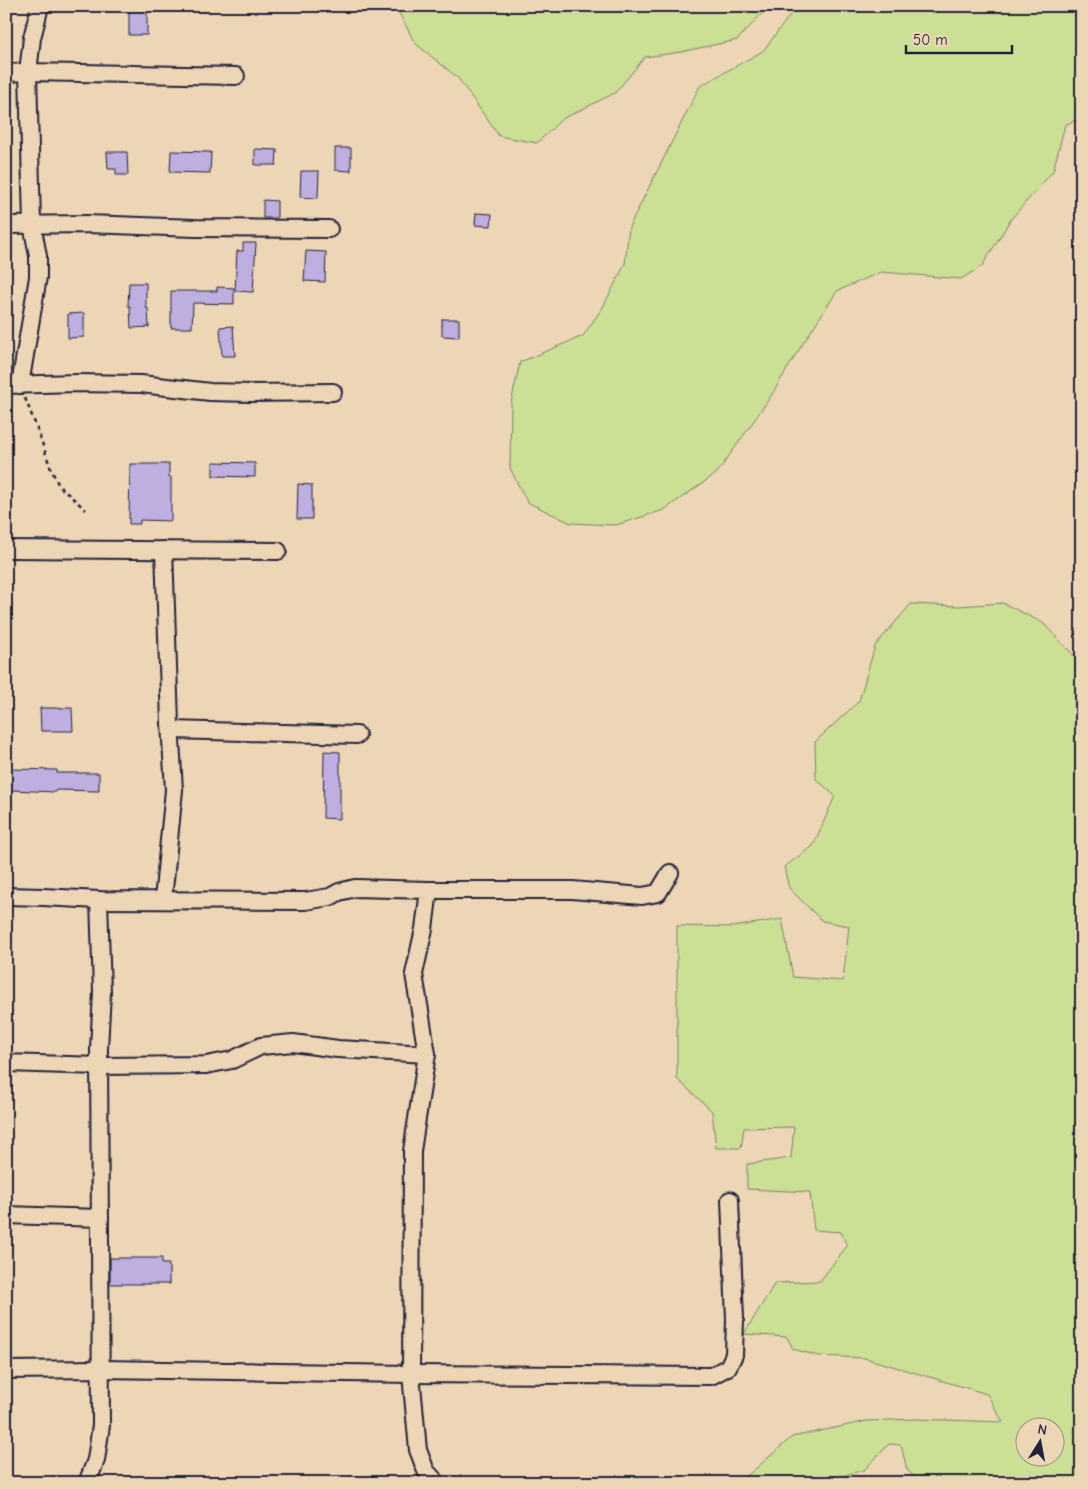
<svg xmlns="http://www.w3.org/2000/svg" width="1088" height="1489" font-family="'Comic Neue',sans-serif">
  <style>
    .green { fill: #cce095; stroke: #778168; fill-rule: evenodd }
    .building { fill: #bfafe0; stroke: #22223b }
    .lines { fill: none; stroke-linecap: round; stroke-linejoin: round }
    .street-casing { stroke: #22223b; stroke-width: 20 }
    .path { stroke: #22223b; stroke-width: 2.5; stroke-dasharray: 4 4; stroke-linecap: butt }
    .street { stroke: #edd6b6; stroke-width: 16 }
  </style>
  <rect width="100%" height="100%" fill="#edd6b6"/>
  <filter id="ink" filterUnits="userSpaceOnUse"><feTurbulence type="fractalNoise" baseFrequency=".02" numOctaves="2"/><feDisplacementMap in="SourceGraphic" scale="10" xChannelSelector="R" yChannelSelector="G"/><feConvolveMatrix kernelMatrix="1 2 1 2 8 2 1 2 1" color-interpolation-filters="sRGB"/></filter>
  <g filter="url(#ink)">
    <!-- green -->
    <g class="green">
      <polygon points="399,6 769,6 737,40 681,52 645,57 615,93 562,119 537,143 499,136 458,78 415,43 398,11"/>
      <polygon points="797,6 1082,6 1082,117 1065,125 1053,171 1011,219 982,266 961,279 881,272 837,291 800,348 769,399 717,473 664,510 616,525 571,523 527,502 510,468 511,403 520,362 583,336 603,307 625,264 629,227 700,86 763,51"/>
      <path d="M1003,603L1043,623L1082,664V1483H922L907,1470L901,1445L889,1444L864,1470L815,1483H739L792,1437L867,1421L916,1419L1003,1422L987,1394L865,1358L818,1356L793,1349L787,1337L744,1334L775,1283L820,1281L847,1246L841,1232L814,1230L810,1192L747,1189V1164L791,1158L794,1127L744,1128L741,1148H716L712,1111L677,1079V926L733,927L782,919L793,977L843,981L849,926L822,921L789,888L784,867L813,846L835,796L816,779L815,742L859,701L875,646L911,604L959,606ZM1026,1426H1056V1456H1026Z"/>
    </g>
    <!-- building -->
    <g class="building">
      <rect x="129" y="6" width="18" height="29"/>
      <polygon points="335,148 351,148 351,171 335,170"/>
      <polygon points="255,149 277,150 276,165 255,165"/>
      <polygon points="171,151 211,152 210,173 170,172"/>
      <polygon points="107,152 127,152 128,175 116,175 116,169 108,169"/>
      <polygon points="301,171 319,171 318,198 300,197"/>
      <polygon points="263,200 277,201 277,218 263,218"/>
      <polygon points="476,213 492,214 491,226 475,225"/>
      <polygon points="243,243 256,243 253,292 235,291 237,251 243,251"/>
      <polygon points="306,251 326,252 325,282 304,281"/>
      <polygon points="129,283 146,283 146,308 148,308 149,327 131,328 130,306 128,306"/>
      <polygon points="217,287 234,288 234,304 193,303 192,328 171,328 171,291 217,291"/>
      <polygon points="84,313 84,337 68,338 68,314"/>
      <polygon points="442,319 459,319 459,337 442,336"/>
      <polygon points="233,326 235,356 222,356 220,327"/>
      <polygon points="213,462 255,463 255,477 213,476"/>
      <polygon points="130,464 169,464 169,477 171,477 171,521 140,520 140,524 129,524"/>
      <polygon points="298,484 312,485 312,519 297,519"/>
      <polygon points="40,708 72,708 73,731 41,731"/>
      <polygon points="324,751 340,752 340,819 323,818"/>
      <polygon points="11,769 57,770 57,773 99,773 99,791 56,790 56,792 11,790"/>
      <polygon points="110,1258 162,1258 162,1264 169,1264 169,1284 110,1284"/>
    </g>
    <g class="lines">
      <!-- street casing -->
      <g class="street-casing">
        <g id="street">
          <polyline points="6,73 28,72 236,76"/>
          <polyline points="6,225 87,224 195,228 329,229"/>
          <polyline points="6,385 77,383 141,384 210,392 251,393 333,392"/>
          <polyline points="20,385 38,277 38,256 32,224 28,72 32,38 40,6"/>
          <polyline points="6,549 278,551"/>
          <polyline points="171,730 357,735"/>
          <polyline points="429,890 572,890 642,896 658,893 670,873"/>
          <polyline points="6,896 43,897 99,900 305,901 330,897 339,892 355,888 429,890 424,929 414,974 427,1054 412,1151 411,1374 418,1450 426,1471 437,1483"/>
          <polyline points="163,900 174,790 170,723 164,550"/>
          <polyline points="6,1063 99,1066 206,1065 232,1060 261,1046 293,1043 338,1049 427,1054"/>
          <polyline points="6,1215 100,1218"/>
          <polyline points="6,1370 100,1369 411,1374 711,1376 728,1367 734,1355 735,1319 730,1200"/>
          <polyline points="87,1483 96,1460 101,1425 99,1049 102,992 99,900"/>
        </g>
      </g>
      <!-- path -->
      <polyline class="path" points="25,398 38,431 51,469 59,486 86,510"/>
      <!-- street -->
      <use href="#street" class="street"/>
    </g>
  </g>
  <!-- margin -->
  <rect width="1088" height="1489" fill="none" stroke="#edd6b6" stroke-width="25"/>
  <rect x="12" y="12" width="1063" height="1464" fill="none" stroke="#22223b" stroke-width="2" filter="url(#ink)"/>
  <!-- north arrow -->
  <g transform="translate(1040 1442) rotate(11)"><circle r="24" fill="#edd6b6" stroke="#9c8e85"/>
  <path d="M0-4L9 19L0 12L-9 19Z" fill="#22223b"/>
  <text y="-8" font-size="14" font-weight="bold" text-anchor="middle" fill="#22223b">N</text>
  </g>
  <!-- scale -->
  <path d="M906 45v8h106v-8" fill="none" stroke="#22223b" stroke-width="2.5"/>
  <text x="913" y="45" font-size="15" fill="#22223b" stroke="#edd6b6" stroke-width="4" paint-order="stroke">50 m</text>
</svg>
